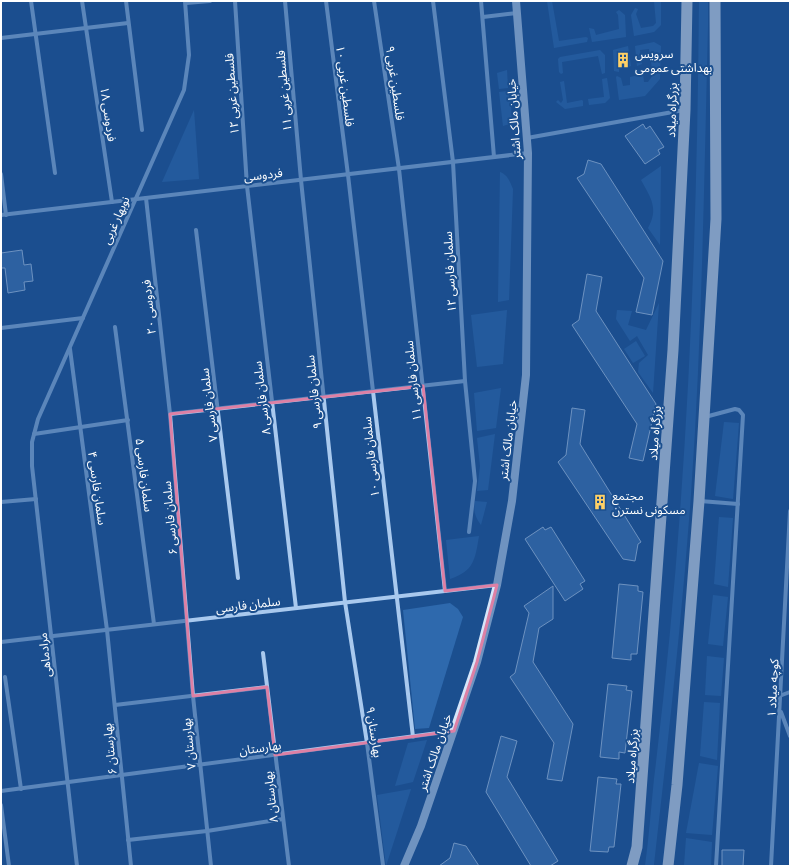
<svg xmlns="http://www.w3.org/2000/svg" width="791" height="867" font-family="Commissioner,'Noto Sans Arabic',sans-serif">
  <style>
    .green { fill: #2e69ad }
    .building { fill: #4478b7; stroke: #cfe3fa }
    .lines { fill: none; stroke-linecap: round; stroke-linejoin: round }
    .minor { stroke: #a9c9ee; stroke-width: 4 }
    .secondary { stroke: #d6e6fa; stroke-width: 8 }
    .trunk { stroke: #f8faff; stroke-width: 11 }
    .marked { fill: none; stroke: #dd80a5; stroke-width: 3; stroke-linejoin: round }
    .labels { text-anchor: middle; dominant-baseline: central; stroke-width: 4; stroke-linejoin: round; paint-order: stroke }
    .poi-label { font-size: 12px; fill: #fff; stroke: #1b4f8f; text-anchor: start }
    .street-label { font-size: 12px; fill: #fff; stroke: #1b4f8f }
  </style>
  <rect width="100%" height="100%" fill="#1b4f8f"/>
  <!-- green -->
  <g class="green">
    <polygon points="547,1 552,1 559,41 586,37 588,38 587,42 554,48"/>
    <polygon points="654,1 661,1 661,25 654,32 634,36 631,15 635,8 638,9 636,14 641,28 653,26 656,23"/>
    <path d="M699,1H708V25C704,182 702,338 691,494C682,618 668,741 654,864V866H645C649,837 651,808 654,779C686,521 697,261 699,1Z"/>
    <polygon points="619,10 625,15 626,37 592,42 589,28 594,29 596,35 619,29 618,15 616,12"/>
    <polygon points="654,42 661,46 660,79 645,96 619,100 616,77 617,76 621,78 623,86 630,85 630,77 643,74 644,82 648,82 653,75 649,49 640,50 642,64 637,66 635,46"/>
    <polygon points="628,46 631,66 628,67 626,52 619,53 619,72 614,71 613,50"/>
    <polygon points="600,50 605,55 605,73 602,74 598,56 562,62 563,73 561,74 559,72 558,59 560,57"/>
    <polygon points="507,70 508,88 499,89 497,73"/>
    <polygon points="607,78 610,98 605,103 589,105 588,99 604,97 602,79"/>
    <polygon points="564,81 567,103 582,100 583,101 583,106 565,109 556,102 558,100 561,103 563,100 560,82"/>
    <polygon points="508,91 511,103 512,123 503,126 499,92"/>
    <polygon points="194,110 199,179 162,182"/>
    <path d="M661,166L660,245L648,228C659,209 651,198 641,180Z"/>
    <path d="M500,172C508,175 510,182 513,189L509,300L498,302Z"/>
    <polygon points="659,303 653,393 638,372 639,363 648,355 637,336 630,341 616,319 617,310 632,311 628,325 646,330"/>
    <polygon points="507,310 503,364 477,367 471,315"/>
    <polygon points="636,341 645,356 633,363 624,349"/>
    <polygon points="501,388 496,428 477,431 474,393"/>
    <polygon points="724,422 739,423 733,499 715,496"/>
    <polygon points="495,434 488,490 477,491 480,466 477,438"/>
    <path d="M475,501L487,502L481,525C475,517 473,511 475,501Z"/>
    <polygon points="719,517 733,518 728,587 714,584"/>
    <path d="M479,536C475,560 474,571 450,579L446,540Z"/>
    <polygon points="713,595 728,597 723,646 708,644"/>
    <polygon points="450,603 458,609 463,617 429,728 415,729 403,610"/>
    <polygon points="707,656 724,658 721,696 705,695"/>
    <polygon points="704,702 720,703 717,760 700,756"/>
    <polygon points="427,740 413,782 395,786 408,743"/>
    <polygon points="699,763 718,766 712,835 686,833"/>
    <polygon points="411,789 386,866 377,795"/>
    <polygon points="686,838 712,842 711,866 684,866"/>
  </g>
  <!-- building -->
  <g class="building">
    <polygon points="643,124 646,129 650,126 664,147 658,150 660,154 645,164 625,136"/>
    <polygon points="588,160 601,164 663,261 652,315 636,312 644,278 577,178 584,174"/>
    <polygon points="22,250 24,265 31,264 33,281 24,282 25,290 8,293 5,268 1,268 1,253"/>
    <polygon points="587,274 602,277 596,311 656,404 643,461 629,458 637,424 572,325 579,320"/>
    <polygon points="572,408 585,410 580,444 641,542 638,544 635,561 623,559 558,462 566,455"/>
    <polygon points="543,527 545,530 551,527 585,581 580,584 583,589 565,601 525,539"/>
    <polygon points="619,584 638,586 638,591 643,592 637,654 631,654 631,660 612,658"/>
    <polygon points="553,586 553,619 539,628 533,662 573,724 562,781 547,779 554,743 510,677 515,673 529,613 524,606"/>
    <polygon points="608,684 627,686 626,690 632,691 625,753 619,752 619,759 600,757"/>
    <polygon points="501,736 517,741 507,777 558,861 550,866 531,866 486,792"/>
    <polygon points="598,777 617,779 616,784 621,784 614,847 609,847 608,852 590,851"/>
    <polygon points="454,843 466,846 479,866 439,866 450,858"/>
    <polygon points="722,850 744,850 743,866 722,866"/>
  </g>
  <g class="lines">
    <!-- minor -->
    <g class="minor">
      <polyline points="31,1 55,173"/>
      <polyline points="82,1 112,202"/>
      <polyline points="126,1 142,130"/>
      <polyline points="235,1 247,186 296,608"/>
      <polyline points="285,1 301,180 345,602 367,743 383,865"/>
      <polyline points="326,1 348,175 413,737"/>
      <polyline points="374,1 399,169 445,591"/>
      <polyline points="433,1 453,162 465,381 475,481 469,532"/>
      <polyline points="481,1 494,157"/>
      <polyline points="186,3 210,1"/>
      <polyline points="483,17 517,13"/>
      <polyline points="1,38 128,23"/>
      <polyline points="527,138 684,110"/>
      <polyline points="1,174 6,215"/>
      <polyline points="146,198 170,414 193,696 211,866"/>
      <polyline points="1,215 528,153"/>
      <polyline points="196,230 238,578"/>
      <polyline points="115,327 154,624"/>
      <polyline points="1,328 83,318"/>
      <polyline points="70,349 107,630 131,866"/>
      <polyline points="170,414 465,381"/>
      <polyline points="705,417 735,409 739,410 743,415 716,866"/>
      <polyline points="34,434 128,420"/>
      <polyline points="700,501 738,504"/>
      <polyline points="1,502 36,499"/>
      <polyline points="1,642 497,585"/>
      <polyline points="263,653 289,866"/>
      <polyline points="5,677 21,789"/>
      <polyline points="782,695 790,692"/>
      <polyline points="115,705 267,687"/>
      <polyline points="781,712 790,736"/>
      <polyline points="1,791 453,731"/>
      <polyline points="1,805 9,866"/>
      <polyline points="128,840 207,831 283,819"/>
      <polyline points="77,866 32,466 32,442 38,419 184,90 189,55 185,1"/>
      <polyline points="771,866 790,511"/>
    </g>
    <!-- secondary -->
    <polyline class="secondary" points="404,866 421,826 477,662 497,585 512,501 526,375 528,153 516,1"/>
    <!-- trunk -->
    <g class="trunk">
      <polyline points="632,866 637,847 673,350 685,110 687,1"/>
      <polyline points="668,866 677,785 699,501 716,219 715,1"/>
    </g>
  </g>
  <!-- marked area -->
  <path d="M0 0H791V867H0ZM423,386L445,591L497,585L477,662L454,731L275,755L267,687L193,696L170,414Z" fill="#1b4f8f" fill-opacity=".55" fill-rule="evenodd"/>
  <path class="marked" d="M423,386L445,591L497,585L477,662L454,731L275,755L267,687L193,696L170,414Z"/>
  <!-- icons -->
  <defs>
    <g id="building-bare" transform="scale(1.2)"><path d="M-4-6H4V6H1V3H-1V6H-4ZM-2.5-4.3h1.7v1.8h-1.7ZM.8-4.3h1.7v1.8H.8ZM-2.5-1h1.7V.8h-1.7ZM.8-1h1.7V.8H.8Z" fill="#ffd166" stroke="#1b4f8f" stroke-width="2.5" paint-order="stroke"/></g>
  </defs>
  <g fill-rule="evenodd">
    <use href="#building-bare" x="623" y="60"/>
    <use href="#building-bare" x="600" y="502"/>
  </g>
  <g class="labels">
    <!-- poi labels -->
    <g class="poi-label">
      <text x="635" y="53">سرویس<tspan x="635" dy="14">بهداشتی عمومی</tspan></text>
      <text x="612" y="495">مجتمع<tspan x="612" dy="14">مسکونی نسترن</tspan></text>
    </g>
    <!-- street labels -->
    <g class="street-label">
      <text transform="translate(396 83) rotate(82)">فلسطین غربی ۹</text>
      <text transform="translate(346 86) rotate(83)">فلسطین غربی ۱۰</text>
      <text transform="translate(283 91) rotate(-95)">فلسطین غربی ۱۱</text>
      <text transform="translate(231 94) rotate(-94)">فلسطین غربی ۱۲</text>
      <text transform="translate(671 110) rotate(-88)">بزرگراه میلاد</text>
      <text transform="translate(109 114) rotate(82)">فردوسی ۱۸</text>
      <text transform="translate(513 119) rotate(-94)">خیابان مالک اشتر</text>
      <text transform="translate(263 174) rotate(-7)">فردوسی</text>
      <text transform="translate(115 220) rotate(-66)">نوبهار غربی</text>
      <text transform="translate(449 272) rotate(-93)">سلمان فارسی ۱۲</text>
      <text transform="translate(148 307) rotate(-96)">فردوسی ۲۰</text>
      <text transform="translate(412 381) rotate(-96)">سلمان فارسی ۱۱</text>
      <text transform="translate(313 392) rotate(-96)">سلمان فارسی ۹</text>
      <text transform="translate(261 398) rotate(-97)">سلمان فارسی ۸</text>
      <text transform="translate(208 405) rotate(-97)">سلمان فارسی ۷</text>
      <text transform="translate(654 433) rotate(-86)">بزرگراه میلاد</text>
      <text transform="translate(507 440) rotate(-83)">خیابان مالک اشتر</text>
      <text transform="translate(370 457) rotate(-96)">سلمان فارسی ۱۰</text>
      <text transform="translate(145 475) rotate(83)">سلمان فارسی ۵</text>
      <text transform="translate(98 488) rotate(82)">سلمان فارسی ۴</text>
      <text transform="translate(169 518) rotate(-95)">سلمان فارسی ۶</text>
      <text transform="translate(248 604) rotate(-7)">سلمان فارسی</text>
      <text transform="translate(44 655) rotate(-96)">مرادماهی</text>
      <text transform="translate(772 688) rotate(-87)">کوچه میلاد ۱</text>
      <text transform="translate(375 732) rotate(81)">بهارستان ۹</text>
      <text transform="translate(188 744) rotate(-96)">بهارستان ۷</text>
      <text transform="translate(260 747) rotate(-8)">بهارستان</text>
      <text transform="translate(109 749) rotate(-96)">بهارستان ۶</text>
      <text transform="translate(434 752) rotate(-71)">خیابان مالک اشتر</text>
      <text transform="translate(631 756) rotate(-86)">بزرگراه میلاد</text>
      <text transform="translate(270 797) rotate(-97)">بهارستان ۸</text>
    </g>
  </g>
  <!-- border -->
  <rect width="791" height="867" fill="none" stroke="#ffffff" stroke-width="4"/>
</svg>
